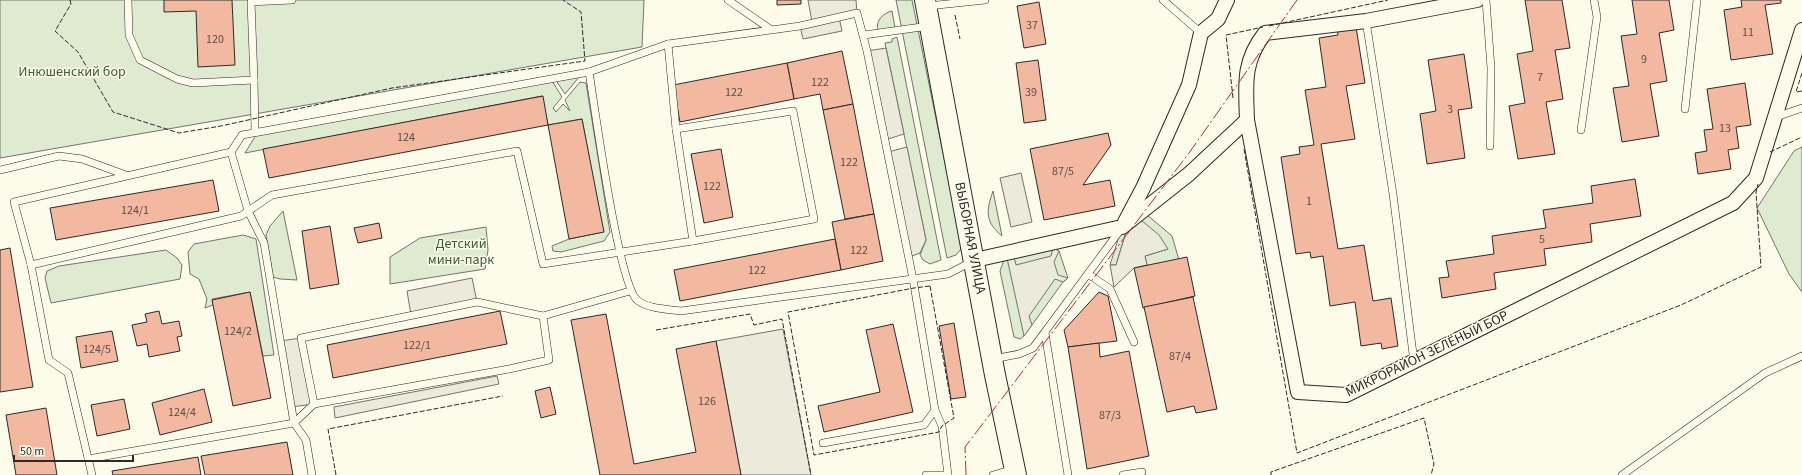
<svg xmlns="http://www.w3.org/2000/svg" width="1802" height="475" font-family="'Source Sans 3',sans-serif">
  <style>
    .green { fill: #deebd1; stroke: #74746e }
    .parking { fill: #eceadb; stroke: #74746e }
    .building { fill: #f2b8a0; stroke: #2b2b2b }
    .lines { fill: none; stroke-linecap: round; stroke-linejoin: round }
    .lane-casing { stroke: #2b2b2b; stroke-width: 8 }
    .street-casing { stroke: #2b2b2b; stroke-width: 16 }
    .secondary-casing { stroke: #2b2b2b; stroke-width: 22 }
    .lane { stroke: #fdfbea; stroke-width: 7 }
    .street { stroke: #fdfbea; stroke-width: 14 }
    .secondary { stroke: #fdfbea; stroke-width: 20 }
    .fence { stroke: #2b2b2b; stroke-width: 1; stroke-dasharray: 5 2; stroke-linecap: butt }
    .power { stroke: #c62828; stroke-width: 1; stroke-dasharray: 14 3 2 3; stroke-linecap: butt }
    .labels { text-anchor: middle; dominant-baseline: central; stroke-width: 3; stroke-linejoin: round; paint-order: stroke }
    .number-label { font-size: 12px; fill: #5d4e48 }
    .park-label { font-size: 14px; fill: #34623c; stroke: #fdfbea }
    .street-label { font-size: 14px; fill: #2b2b2b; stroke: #fdfbea }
  </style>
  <rect width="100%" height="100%" fill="#fdfbea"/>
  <!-- green -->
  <g class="green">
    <polygon points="0,0 644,0 642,47 0,158"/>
    <polygon points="896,0 912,0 961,242 961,249 956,255 947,258"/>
    <path d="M892,11L895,28L878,31C875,21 883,13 892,11Z"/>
    <polygon points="897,37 941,260 930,264 923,260 920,255 926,240 885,43 892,42 892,39"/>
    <polygon points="579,77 565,94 555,79"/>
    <polygon points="552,81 562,97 553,108 556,112 563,104 570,111 565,100 580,82 586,83 610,232 604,241 561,252 553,251 552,246 569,239 603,232 582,119 548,125 542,96 245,153 256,135"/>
    <polygon points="1802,147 1802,292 1789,274 1757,208 1794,151"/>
    <path d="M993,191L1002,236C985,222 986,211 993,191Z"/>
    <polygon points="283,211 297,280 280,279 273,277 266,235 270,226"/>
    <polygon points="1146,214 1172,236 1179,260 1147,266 1145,256 1168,249 1141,220"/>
    <polygon points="1134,220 1137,225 1126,232 1116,265 1110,265 1121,230"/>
    <polygon points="486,227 488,250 485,269 390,284 390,257 420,238"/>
    <polygon points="243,235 256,239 274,355 263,356 250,292 212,299 213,305 205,308 207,299 199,279 190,274 188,252 194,244"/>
    <polygon points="1053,248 1059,251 1068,278 1063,282 1024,336 1020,339 1014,337 1000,271 1004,260"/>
    <polygon points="166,250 177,258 182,265 180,279 51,303 45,278 47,271 59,266"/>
  </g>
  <!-- parking -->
  <g class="parking">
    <polygon points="808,0 856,0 857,13 839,17 842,31 803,39 800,26 812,22"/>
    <polygon points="886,48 904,134 885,140 867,51"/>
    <polygon points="907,147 926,240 920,253 909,257 888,152"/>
    <polygon points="1021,173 1032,222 1011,227 1000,178"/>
    <polygon points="1141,220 1159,235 1168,249 1145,256 1147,265 1134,268 1114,287 1110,265 1116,265 1126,232 1137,225 1136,224"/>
    <polygon points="1053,248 1059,251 1054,262 1058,275 1068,278 1063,282 1055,279 1029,316 1032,325 1024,336 1007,258 1014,257 1016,265 1051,256"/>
    <polygon points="472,278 477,302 411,315 407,291"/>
    <polygon points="783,329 811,475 741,475 716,341"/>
    <polygon points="301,338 314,404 291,407 280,341"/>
    <polygon points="497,376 499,384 335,418 334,407"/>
  </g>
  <!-- building -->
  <g class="building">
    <polygon points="164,0 232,0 235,65 198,67 196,11 164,12"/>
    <polygon points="777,0 801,0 801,4 777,5"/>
    <polygon points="1525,0 1562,0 1570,48 1555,50 1563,99 1546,102 1555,154 1518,159 1509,106 1525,103 1517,54 1533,51"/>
    <polygon points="1632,0 1669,0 1674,30 1659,33 1667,81 1650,84 1659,136 1622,142 1613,88 1629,86 1621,36 1637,34"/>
    <polygon points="1741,0 1781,0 1781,3 1765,5 1773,54 1731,60 1724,10 1742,7"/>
    <polygon points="1039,2 1046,44 1024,48 1017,6"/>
    <polygon points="1356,27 1365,83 1346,86 1355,139 1321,144 1338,249 1364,245 1373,301 1391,298 1398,346 1382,349 1381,343 1361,346 1355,302 1330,306 1323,256 1311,258 1310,252 1296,254 1281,157 1300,154 1299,147 1314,145 1305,90 1326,87 1319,38 1338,35 1337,29"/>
    <polygon points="842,51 853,104 823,110 820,94 794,99 787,63"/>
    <polygon points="1464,54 1472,108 1458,110 1465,158 1427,164 1420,114 1436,111 1428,60"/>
    <polygon points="1038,60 1046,120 1024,123 1016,63"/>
    <polygon points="787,63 794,99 680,122 673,85"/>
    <polygon points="1745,83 1751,125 1736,127 1739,148 1728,150 1731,169 1698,174 1695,153 1707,151 1704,130 1713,129 1707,89"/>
    <polygon points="543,96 548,125 269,178 263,149"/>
    <polygon points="853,104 874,214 845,219 823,110"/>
    <polygon points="582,119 604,232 569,239 548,125"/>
    <polygon points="1108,133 1111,145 1083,185 1110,180 1115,206 1044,220 1030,149"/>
    <polygon points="721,149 733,217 704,223 691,154"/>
    <polygon points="1635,179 1641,216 1590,224 1592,242 1544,249 1546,265 1494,273 1496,289 1442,298 1439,278 1449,277 1446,261 1494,254 1492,236 1546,228 1543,210 1593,203 1591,186"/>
    <polygon points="213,180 219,211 56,240 50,208"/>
    <polygon points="874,214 883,261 841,270 832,222"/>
    <polygon points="379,223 382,238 358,243 354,228"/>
    <polygon points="330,226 339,284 310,289 302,231"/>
    <polygon points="835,239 841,270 680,301 674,270"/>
    <polygon points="10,248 33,387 0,392 0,250"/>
    <polygon points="1187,257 1195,296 1143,308 1134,268"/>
    <polygon points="250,292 271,398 233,406 212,300"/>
    <polygon points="1099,292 1108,296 1117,341 1068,347 1064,330"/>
    <polygon points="1193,297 1217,409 1196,413 1194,406 1167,412 1144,307"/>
    <polygon points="159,311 162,324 179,321 182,336 177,337 180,351 149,357 147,344 137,346 132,325 147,322 145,314"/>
    <polygon points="500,311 507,344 333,378 327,345"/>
    <polygon points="606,314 634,464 696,452 676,349 716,341 741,475 600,475 571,320"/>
    <polygon points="954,323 966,397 951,399 939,326"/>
    <polygon points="893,324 913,412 824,432 818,406 880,392 866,330"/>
    <polygon points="112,331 118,361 81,368 76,337"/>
    <polygon points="1099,343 1100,357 1129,351 1149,456 1087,469 1068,347"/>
    <polygon points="550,387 556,414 541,418 535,391"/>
    <polygon points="204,389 212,422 160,435 152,403"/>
    <polygon points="124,399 130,429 97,436 91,405"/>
    <polygon points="46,408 57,475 16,475 6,415"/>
    <polygon points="287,442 293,475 205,475 201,456"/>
    <polygon points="198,457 201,475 113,475 112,471"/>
  </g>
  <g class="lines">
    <!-- lane casing -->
    <g class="lane-casing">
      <g id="lane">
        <polyline points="128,0 129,35 140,60 177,79 193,83 254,80 251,2 292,0"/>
        <polyline points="728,0 770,29"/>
        <polyline points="1163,0 1201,33"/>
        <polyline points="1486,0 1491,68 1490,146"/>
        <polyline points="928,6 985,0"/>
        <polyline points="1366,21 1393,194 1414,362"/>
        <polyline points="864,35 929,26"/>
        <polyline points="668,44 676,129 693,241"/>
        <path d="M589,72C595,108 618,282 637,300C648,309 667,309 681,311L948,274L973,261"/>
        <polyline points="254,80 255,132"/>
        <polyline points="1685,109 1697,0"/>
        <polyline points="1776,117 1802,108"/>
        <polyline points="676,129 793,111 814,219 693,241 543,264 517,151 272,195 241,216 31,265 14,202 231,152 242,135 589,72 668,44 800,26 857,13 867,51 913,279 935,410 924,425 823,443"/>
        <polyline points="1581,130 1597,17 1594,0"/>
        <polyline points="231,152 248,211 264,243 294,423 306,440 312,475"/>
        <polyline points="0,170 59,156 82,159 126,175"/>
        <polyline points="31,265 49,360 68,373 92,475"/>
        <polyline points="1088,274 1110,289 1134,342"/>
        <polyline points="1045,333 1068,475"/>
        <polyline points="993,359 1019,354 1033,348 1121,229"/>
        <polyline points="314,404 301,338 477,302 543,316"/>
        <polyline points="935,410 942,426 948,475"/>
        <polyline points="88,459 294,423 314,404 509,369 549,360 543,316 630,291"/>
        <polyline points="926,475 948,475"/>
        <polyline points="993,475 1014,469"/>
        <polyline points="1123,475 1142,472"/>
        <polyline points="1622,475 1765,373 1802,356"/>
      </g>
    </g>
    <!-- street casing -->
    <g class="street-casing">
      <g id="street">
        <path d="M1477,0L1366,21L1265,33C1242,62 1246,86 1247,120L1298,392L1346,395L1733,203L1756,178L1802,30"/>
        <polyline points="1125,222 1143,188 1189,85 1201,33 1218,19 1227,0"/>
        <polyline points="975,260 1122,227 1189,174 1247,120"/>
      </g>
    </g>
    <!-- secondary casing -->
    <g class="secondary-casing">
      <polyline id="secondary" points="925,0 995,375 1016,475"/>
    </g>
    <!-- lane -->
    <use href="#lane" class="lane"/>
    <!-- street -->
    <use href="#street" class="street"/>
    <!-- secondary -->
    <use href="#secondary" class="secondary"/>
    <!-- fence -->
    <g class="fence">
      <polyline points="70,0 71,4 55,31 78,52 113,112 179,133 221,126 392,88 585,61 581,12 563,0"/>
      <polyline points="955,15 960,39"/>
      <polyline points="1269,26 1388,0"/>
      <polyline points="1802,73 1796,92 1802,91"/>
      <polyline points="1233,98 1226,35 1263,27"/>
      <polyline points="1244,149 1297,453 1681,305 1761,267 1756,192 1758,184"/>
      <polyline points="1770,152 1802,137"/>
      <polygon points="930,286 954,418 942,426 939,432 814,455 788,312 914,288"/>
      <polyline points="656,330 750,314 754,325 782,319 811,475"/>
      <polyline points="336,475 328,429 503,396"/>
      <polyline points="1271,475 1271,472 1424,418 1434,464 1431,475"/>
    </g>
    <!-- power -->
    <polyline class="power" points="966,475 965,447 1189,153 1297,0"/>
  </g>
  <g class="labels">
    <!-- number labels -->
    <g class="number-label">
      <text x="1032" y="25">37</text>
      <text x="1748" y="32">11</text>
      <text x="215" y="39">120</text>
      <text x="1644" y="59">9</text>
      <text x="1540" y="77">7</text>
      <text x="820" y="82">122</text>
      <text x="734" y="92">122</text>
      <text x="1031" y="92">39</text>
      <text x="1450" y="109">3</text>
      <text x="1725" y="128">13</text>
      <text x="406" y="137">124</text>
      <text x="849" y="162">122</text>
      <text x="1063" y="171">87/5</text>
      <text x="712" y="186">122</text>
      <text x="1309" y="201">1</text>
      <text x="135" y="210">124/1</text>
      <text x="1542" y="239">5</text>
      <text x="859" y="250">122</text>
      <text x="757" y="270">122</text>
      <text x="238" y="331">124/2</text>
      <text x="417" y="345">122/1</text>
      <text x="97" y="349">124/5</text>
      <text x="1180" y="356">87/4</text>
      <text x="707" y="401">126</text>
      <text x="182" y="412">124/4</text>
      <text x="1110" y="415">87/3</text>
    </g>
    <!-- park labels -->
    <g class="park-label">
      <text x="72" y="72">Инюшенский бор</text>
      <text x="461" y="244">Детский<tspan x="461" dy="16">мини-парк</tspan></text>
    </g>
    <!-- street labels -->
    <g class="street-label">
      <text transform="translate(970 238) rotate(79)">ВЫБОРНАЯ УЛИЦА</text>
      <text transform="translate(1427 354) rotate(-26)">МИКРОРАЙОН ЗЕЛЁНЫЙ БОР</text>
    </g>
  </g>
  <!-- scale -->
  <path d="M14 455v6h119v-6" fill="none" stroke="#2b2b2b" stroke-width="2"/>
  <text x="20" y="455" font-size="12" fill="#2b2b2b" stroke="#fdfbea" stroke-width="3" paint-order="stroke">50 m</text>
</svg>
